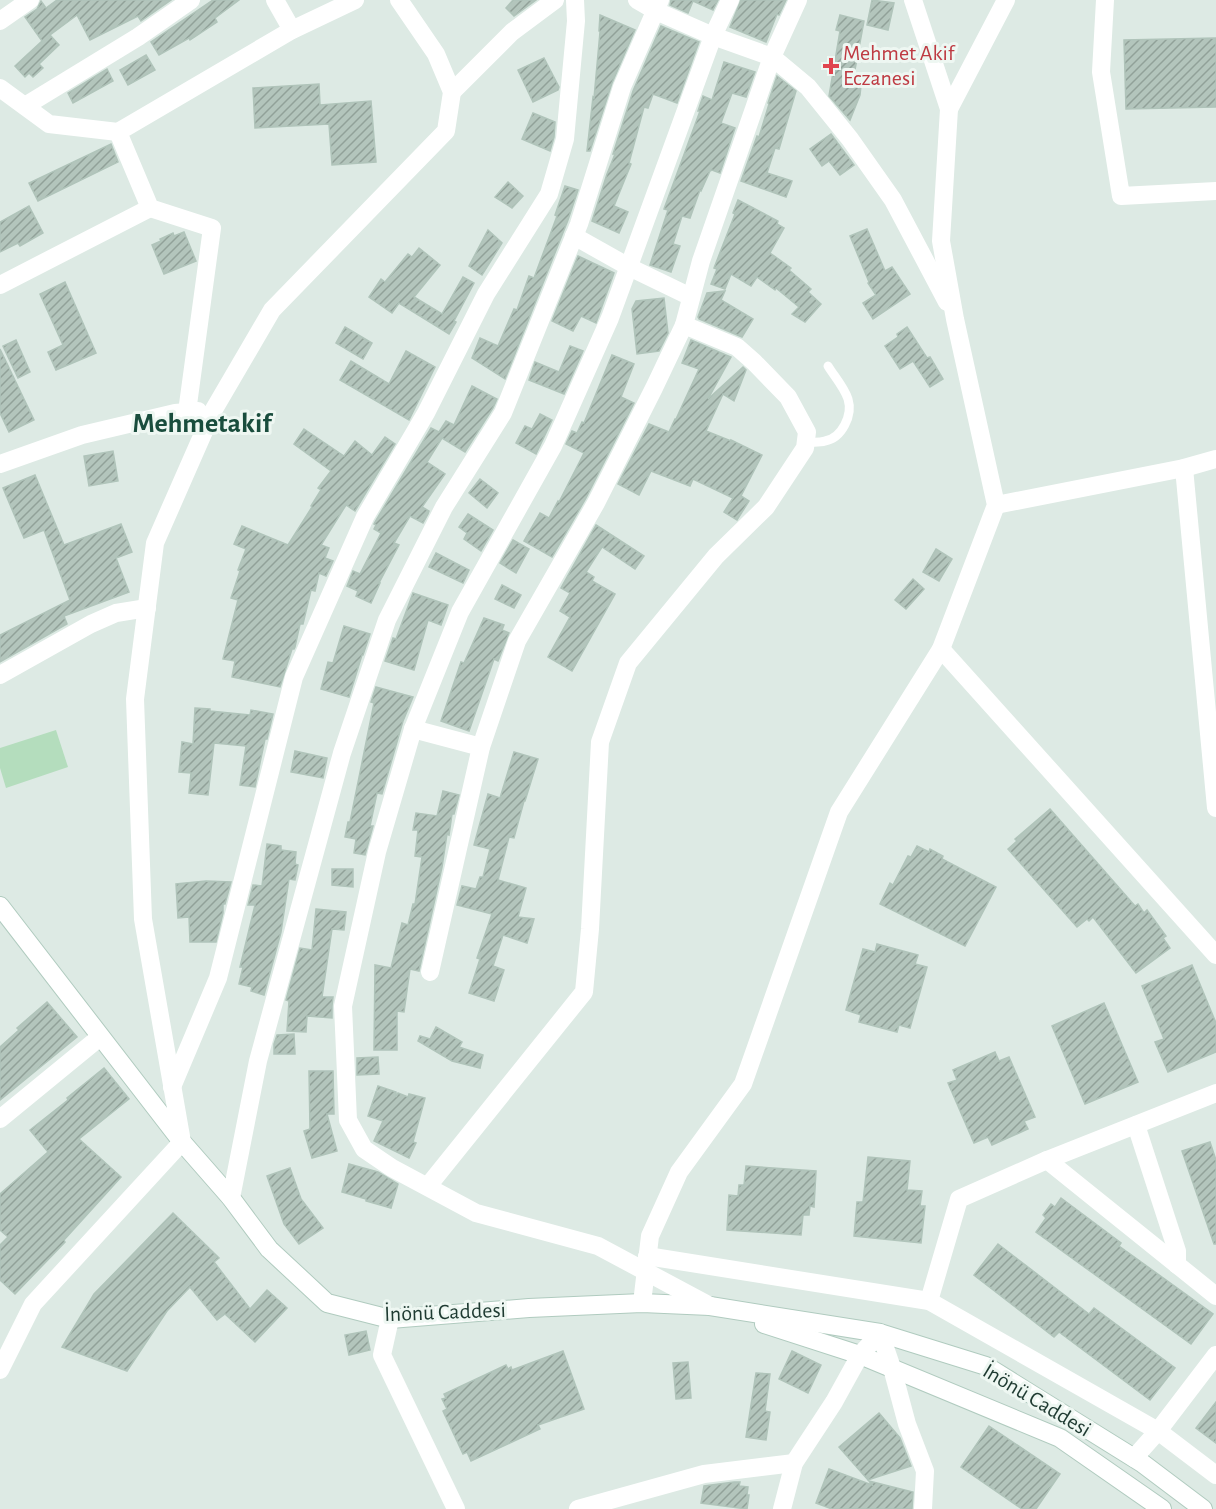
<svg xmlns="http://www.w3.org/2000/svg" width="1216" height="1509" font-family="'Alegreya Sans',sans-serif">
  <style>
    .green { fill: #b4ddbd }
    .building { fill: url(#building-hatch); stroke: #b0c4ba; stroke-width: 1.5 }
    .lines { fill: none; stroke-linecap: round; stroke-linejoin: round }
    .secondary-casing { stroke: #b0cbbf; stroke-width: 20 }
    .service { stroke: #fff; stroke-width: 9 }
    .minor { stroke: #fff; stroke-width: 18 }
    .secondary { stroke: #fff; stroke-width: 18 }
    .health-dot { fill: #e0444e; stroke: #eef7f2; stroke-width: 2 }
    .labels { text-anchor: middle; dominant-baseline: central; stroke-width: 6; stroke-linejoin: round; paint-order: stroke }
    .health-label { font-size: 22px; fill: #be3a42; stroke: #eef7f2; text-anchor: start }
    .street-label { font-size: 22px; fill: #1e3a31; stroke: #eef7f2 }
    .district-label { font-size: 28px; font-weight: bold; fill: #194d3d; stroke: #eef7f2 }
  </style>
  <defs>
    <pattern id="building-hatch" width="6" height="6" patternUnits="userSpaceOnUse" patternTransform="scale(1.5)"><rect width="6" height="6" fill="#b3c5bc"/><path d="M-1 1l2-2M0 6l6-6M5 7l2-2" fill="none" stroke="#91a199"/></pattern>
  </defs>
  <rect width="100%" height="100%" fill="#ddeae4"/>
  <!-- green -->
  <polygon class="green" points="56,730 68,767 6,788 0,768 0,748"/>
  <!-- building -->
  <g class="building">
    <polygon points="57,0 171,0 141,21 138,16 90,40 77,15 50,35 59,45 39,64 43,68 33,77 29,73 25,77 15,66 42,41 25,17 37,9 41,1 46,8"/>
    <polygon points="213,0 239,0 215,18 217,22 190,40 189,38 159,55 151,42"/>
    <polygon points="513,0 536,0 514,16 506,8"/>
    <polygon points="671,0 718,0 713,10 693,1 688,13 670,5"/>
    <polygon points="741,0 786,0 779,15 777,14 766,42 730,27"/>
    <polygon points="872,0 894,3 888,30 867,25"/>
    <polygon points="600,15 635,30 612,83 590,151 587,151 593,97 594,98 600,32 599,31"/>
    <polygon points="840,15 864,21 854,75 862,76 860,95 850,120 829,96 840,31 836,30"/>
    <polygon points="661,26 699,42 677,103 653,94 648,108 644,107 629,163 631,164 614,206 628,212 619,233 592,221 607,174 615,154 613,154 633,91"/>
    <polygon points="1216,38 1216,107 1126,109 1124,40"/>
    <polygon points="146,55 155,70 128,85 120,70"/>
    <polygon points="544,58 559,87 558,90 533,102 518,70"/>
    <polygon points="724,62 755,72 746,97 732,93 721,123 735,128 720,173 712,170 710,171 701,191 700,190 690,218 682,216 673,244 680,246 671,272 650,265 668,210 664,209 700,111 698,111 703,96 712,100"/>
    <polygon points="107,69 113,81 73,103 68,93"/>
    <polygon points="777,76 796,91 779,149 775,148 767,173 792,181 786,197 741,181 757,136 759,137 769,104 768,103"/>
    <polygon points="319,84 320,105 371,101 376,162 332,165 329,124 255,128 253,88"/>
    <polygon points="533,113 555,122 554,137 550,151 522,139"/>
    <polygon points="831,134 854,165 840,175 829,161 822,166 810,149"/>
    <polygon points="111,144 118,162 38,201 29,183"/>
    <polygon points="508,182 523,196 512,208 495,197"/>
    <polygon points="565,186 578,190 568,220 505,379 472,358 480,338 498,346 514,309 517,310 529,276 534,278 557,216 555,215"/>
    <polygon points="738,200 778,221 777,224 784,228 770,253 791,268 789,270 811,289 808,292 821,304 805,322 792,314 799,307 776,288 775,290 757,277 751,286 731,274 725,289 711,284 717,269 714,268 735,214 733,213"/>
    <polygon points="29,206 43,233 20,246 18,243 0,252 0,222"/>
    <polygon points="867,229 885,271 892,267 910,294 873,319 863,303 876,295 868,283 869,282 850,236"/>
    <polygon points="488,230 502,243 482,275 469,266"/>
    <polygon points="184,232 196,261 164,274 152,245 161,241 160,239 173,233 174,236"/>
    <polygon points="419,248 440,265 414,297 442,314 463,277 474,283 454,321 456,322 449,334 399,303 392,313 369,297 381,279 385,282 408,254 412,257"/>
    <polygon points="578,256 614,273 596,323 581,316 573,331 552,321"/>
    <polygon points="65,282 96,353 56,370 48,352 63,345 40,294"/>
    <polygon points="725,291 721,300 753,319 742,337 699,319 698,317 707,293"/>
    <polygon points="664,298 668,333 659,351 637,354 632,309 636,301"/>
    <polygon points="345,327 372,343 363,359 336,343"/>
    <polygon points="907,327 927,358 930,357 943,379 930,387 913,361 900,369 885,346 898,337 897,334"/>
    <polygon points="16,340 30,372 18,378 3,346"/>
    <polygon points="691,340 731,357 708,399 743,367 746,370 734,401 723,394 706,431 731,441 731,440 762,455 741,496 749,501 737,520 724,512 733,498 693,479 690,486 651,471 639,495 618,484 649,424 669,432 675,419 676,419 699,369 682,363"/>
    <polygon points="570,346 583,351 564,394 529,380 535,362 559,372"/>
    <polygon points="0,349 34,420 9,432 0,413"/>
    <polygon points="406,351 435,367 409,420 340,380 351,361 389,384"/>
    <polygon points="612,355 634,364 621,397 634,403 586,498 552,557 524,541 540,513 549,518 558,501 559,502 584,453 566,444 572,431 577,433 582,422 584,423"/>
    <polygon points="472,386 497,399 493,408 465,452 442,438 427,462 445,474 422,507 429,511 428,514 423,523 410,516 394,543 399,545 379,583 380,583 371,603 356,596 358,591 347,586 353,571 360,574 381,533 374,529 376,525 374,524 375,522 431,428 439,432 446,421 454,425"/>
    <polygon points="540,414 552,420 536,454 516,443 525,426 532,429"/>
    <polygon points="304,429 344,456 355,441 372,455 385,437 395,444 355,511 346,505 321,545 329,548 325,558 333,561 326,576 319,573 315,591 311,590 303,624 300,624 295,647 294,649 292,649 280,687 232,677 235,661 223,659 238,600 231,598 240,571 238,570 246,549 234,544 242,526 288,545 312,507 311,506 321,490 318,488 331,471 294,444"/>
    <polygon points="113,451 118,481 89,486 84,456"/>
    <polygon points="35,475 64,545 121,524 132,552 116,558 129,592 64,616 67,624 0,662 0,635 70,600 44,530 24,538 3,488"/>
    <polygon points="480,479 498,493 487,508 469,493"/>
    <polygon points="468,514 493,530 481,551 464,539 467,533 459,527"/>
    <polygon points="596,525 644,556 635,569 602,547 586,572 594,577 592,581 615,594 572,671 548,657 570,617 560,611 570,593 561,588"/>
    <polygon points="513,540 529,549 516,573 500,563"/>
    <polygon points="936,549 952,559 939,581 923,572"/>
    <polygon points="436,553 469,570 463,583 429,567"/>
    <polygon points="913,579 924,589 906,609 895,600"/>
    <polygon points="502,585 521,595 514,608 495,599"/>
    <polygon points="413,593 448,605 441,625 428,620 414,670 385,661 393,638 396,639"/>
    <polygon points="484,618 504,625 502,630 509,633 498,661 494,659 469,731 441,721 461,662 464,663"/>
    <polygon points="344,626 370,634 363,655 362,655 349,697 321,689 328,662 333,663"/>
    <polygon points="376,687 413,697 403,721 382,794 377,793 370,826 373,826 365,855 354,853 356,839 345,837 348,822 350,822 374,703 371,702"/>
    <polygon points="195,708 210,709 210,711 250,715 251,710 273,714 267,739 265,739 255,787 240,785 246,746 214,743 208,795 189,793 191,773 179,772 182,742 193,744"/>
    <polygon points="295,751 327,758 323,778 291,772"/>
    <polygon points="514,752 538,759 525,801 524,801 514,838 509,837 498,880 526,888 518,917 534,919 527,943 503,935 493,966 504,970 494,1001 469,993 480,959 477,958 492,914 457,905 462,886 476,889 480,877 483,877 490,849 474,845 488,794 500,798"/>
    <polygon points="443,791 459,795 454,814 452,814 449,835 447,834 442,867 419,971 410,969 404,1012 397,1011 397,1050 374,1050 375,965 391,968 402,923 408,925 413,904 415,904 422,857 415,856 418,830 413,830 416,813 437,816"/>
    <polygon points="1050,809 1135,906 1138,904 1144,913 1147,910 1166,936 1163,938 1170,948 1136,973 1093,917 1089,921 1087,919 1077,927 1008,849 1017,841 1015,839"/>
    <polygon points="267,844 281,846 281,850 296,852 295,864 298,865 295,880 289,879 281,932 264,995 251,991 252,987 239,984 243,967 240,967 255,905 248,905 253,885 262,886"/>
    <polygon points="917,846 929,852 930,849 943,856 942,859 996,887 965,946 880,904 890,883 893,885 908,856 911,857"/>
    <polygon points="332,869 353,869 353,887 332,885"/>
    <polygon points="206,881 231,882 225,904 223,904 223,913 216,942 190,942 189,917 178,918 176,884"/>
    <polygon points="316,909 346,912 344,930 332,929 322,997 333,997 332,1006 332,1018 307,1016 306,1032 287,1031 289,1001 286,1000 300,948 312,950"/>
    <polygon points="877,944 918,955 915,964 927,967 910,1028 899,1025 897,1032 859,1022 861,1015 846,1010 863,949 875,952"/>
    <polygon points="1192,965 1216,1023 1216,1052 1168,1072 1155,1042 1164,1039 1142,986"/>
    <polygon points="47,1002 77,1037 0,1100 0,1047 19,1030 17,1028"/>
    <polygon points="1104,1003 1138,1082 1085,1104 1052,1026"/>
    <polygon points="436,1027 462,1042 459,1047 483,1055 480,1068 452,1061 418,1041 420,1036 430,1039"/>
    <polygon points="294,1034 295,1054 274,1054 274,1044 277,1035"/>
    <polygon points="995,1052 999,1061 1009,1057 1035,1117 1024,1121 1028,1129 992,1145 988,1137 974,1143 948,1083 957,1080 953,1070"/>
    <polygon points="378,1057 379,1074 357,1075 357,1058"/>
    <polygon points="104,1068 129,1099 79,1139 121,1177 64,1240 65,1242 15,1294 0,1280 0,1245 8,1237 0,1230 0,1194 48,1152 30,1130 68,1100 67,1098"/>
    <polygon points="309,1071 333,1071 334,1114 327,1114 337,1151 312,1158 304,1131 310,1129"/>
    <polygon points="378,1086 396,1092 396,1097 398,1093 408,1097 409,1094 425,1098 413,1142 416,1143 409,1158 374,1141 383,1121 368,1116"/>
    <polygon points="1210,1142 1216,1160 1216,1244 1214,1244 1182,1151"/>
    <polygon points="868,1157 910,1161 907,1190 922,1191 920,1206 925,1206 921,1243 854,1236 857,1202 863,1202"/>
    <polygon points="349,1164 378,1172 398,1184 391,1208 366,1201 366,1199 342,1192"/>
    <polygon points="746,1166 816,1171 814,1207 810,1206 809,1215 803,1215 801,1235 727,1230 729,1195 738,1196 739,1185 744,1185"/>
    <polygon points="290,1168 301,1199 323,1228 299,1244 284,1224 267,1176"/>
    <polygon points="1061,1198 1121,1243 1119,1246 1213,1314 1191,1344 1036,1232 1046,1218 1043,1215 1051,1204 1055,1207"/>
    <polygon points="173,1213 219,1258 214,1262 250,1309 267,1290 287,1308 255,1342 225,1314 217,1320 190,1287 167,1311 127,1371 62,1347 94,1294"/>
    <polygon points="998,1244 1089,1314 1094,1308 1175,1368 1150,1400 1059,1332 1054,1337 974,1275"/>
    <polygon points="366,1331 370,1350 349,1355 345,1335"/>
    <polygon points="563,1351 584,1409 538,1425 540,1429 471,1461 467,1452 463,1454 443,1411 447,1409 442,1399 446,1398 444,1394 506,1365 508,1369 511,1367 512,1370"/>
    <polygon points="792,1351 821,1365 808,1393 779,1379"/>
    <polygon points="688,1362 691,1398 676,1399 673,1363"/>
    <polygon points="756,1373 770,1374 765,1411 770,1412 766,1440 746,1437"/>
    <polygon points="1216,1402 1216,1443 1196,1428"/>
    <polygon points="879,1413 900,1438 911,1466 868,1480 839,1447"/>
    <polygon points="989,1426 1060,1474 1036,1509 1022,1509 961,1467"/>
    <polygon points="829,1469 872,1485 869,1481 913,1492 912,1509 832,1509 816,1503"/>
    <polygon points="734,1482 740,1482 739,1486 748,1487 747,1495 749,1495 747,1509 701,1503 704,1486"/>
  </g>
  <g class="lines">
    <!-- secondary casing -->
    <g class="secondary-casing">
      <g id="secondary">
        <polyline points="0,906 182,1142 231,1198 269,1249 327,1303 390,1319 529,1308 642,1303 710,1306 880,1333 986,1366 1142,1463 1203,1509"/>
        <polyline points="764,1324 860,1355 1060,1438 1162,1509"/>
      </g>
    </g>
    <!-- service -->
    <path class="service" d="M806,442C812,442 819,443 825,441C842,438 853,415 848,399C844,387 834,376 828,366"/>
    <!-- minor -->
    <g class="minor">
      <polyline points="275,0 292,30"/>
      <polyline points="637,0 656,11 713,36 772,57 808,87 850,139 893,200 947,302"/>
      <polyline points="913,0 949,109"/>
      <polyline points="1105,0 1101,72 1121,196 1216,191"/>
      <polyline points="0,21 30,0"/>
      <polyline points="0,88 49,124 118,132"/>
      <polyline points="452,92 512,32 555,0"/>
      <polyline points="25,106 138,37 191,0"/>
      <polyline points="574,236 629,267 691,297"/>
      <polyline points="0,285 150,208"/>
      <polyline points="187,412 212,228 150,208 118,132 292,30 355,0"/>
      <polyline points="0,464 82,435 175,413 198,411"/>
      <polyline points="1184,468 1216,808"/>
      <polyline points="996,505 1184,468 1216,459"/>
      <polyline points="941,649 1216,955"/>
      <polyline points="0,675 91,624 116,613 147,608"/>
      <polyline points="413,729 481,747"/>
      <polyline points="430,972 481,747 517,641 596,503 654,388 684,325 701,261 772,57 798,0"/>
      <polyline points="172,1087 218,978 294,677 365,517 426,413 486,294 549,194 565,139 576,21 575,0"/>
      <polyline points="0,1119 100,1037"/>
      <polyline points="1136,1125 1177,1251 1177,1265"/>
      <polyline points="1047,1160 1216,1296"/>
      <polyline points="428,1186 584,992 590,929 600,742 628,663 716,556 766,507 805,448 807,432 788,397 754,362 737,347 684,325"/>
      <polyline points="231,1198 258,1061 342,753 387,620 444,507 503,413 579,224 622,87 660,0"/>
      <polyline points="647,1256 929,1301 1158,1431 1216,1475"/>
      <polyline points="929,1301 959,1199 1047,1160 1216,1093"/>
      <polyline points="642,1303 650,1236 679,1172 743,1084 839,812 941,649 996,505 955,319 941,241 949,109 1006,0"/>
      <polyline points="710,1306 598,1246 476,1213 392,1168 364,1149 348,1120 343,1006 377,852 413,729 460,612 553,446 610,318 713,36 730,0"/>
      <polyline points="390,1319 382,1355 456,1509"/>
      <polyline points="0,1370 33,1304 182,1142 143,919 135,699 155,543 213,411 272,310 446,131 452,92 436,54 399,0"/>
      <polyline points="1134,1458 1158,1431 1216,1355"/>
      <polyline points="578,1509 704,1474 794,1463"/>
      <polyline points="782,1509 794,1463 834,1402 860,1355 880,1333 892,1368 907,1424 925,1471 923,1509"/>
    </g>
    <!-- secondary -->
    <use href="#secondary" class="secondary"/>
  </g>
  <!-- markers -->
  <path class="health-dot" d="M828 57h6v6h6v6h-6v6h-6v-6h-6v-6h6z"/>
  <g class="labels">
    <!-- health labels -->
    <g class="health-label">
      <text x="843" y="53">Mehmet Akif<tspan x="843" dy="25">Eczanesi</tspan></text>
    </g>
    <!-- street labels -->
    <g class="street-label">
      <text transform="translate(445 1312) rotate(-2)">İnönü Caddesi</text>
      <text transform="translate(1037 1400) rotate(31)">İnönü Caddesi</text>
    </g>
    <!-- district labels -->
    <g class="district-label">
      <text x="202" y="424">Mehmetakif</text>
    </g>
  </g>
</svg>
